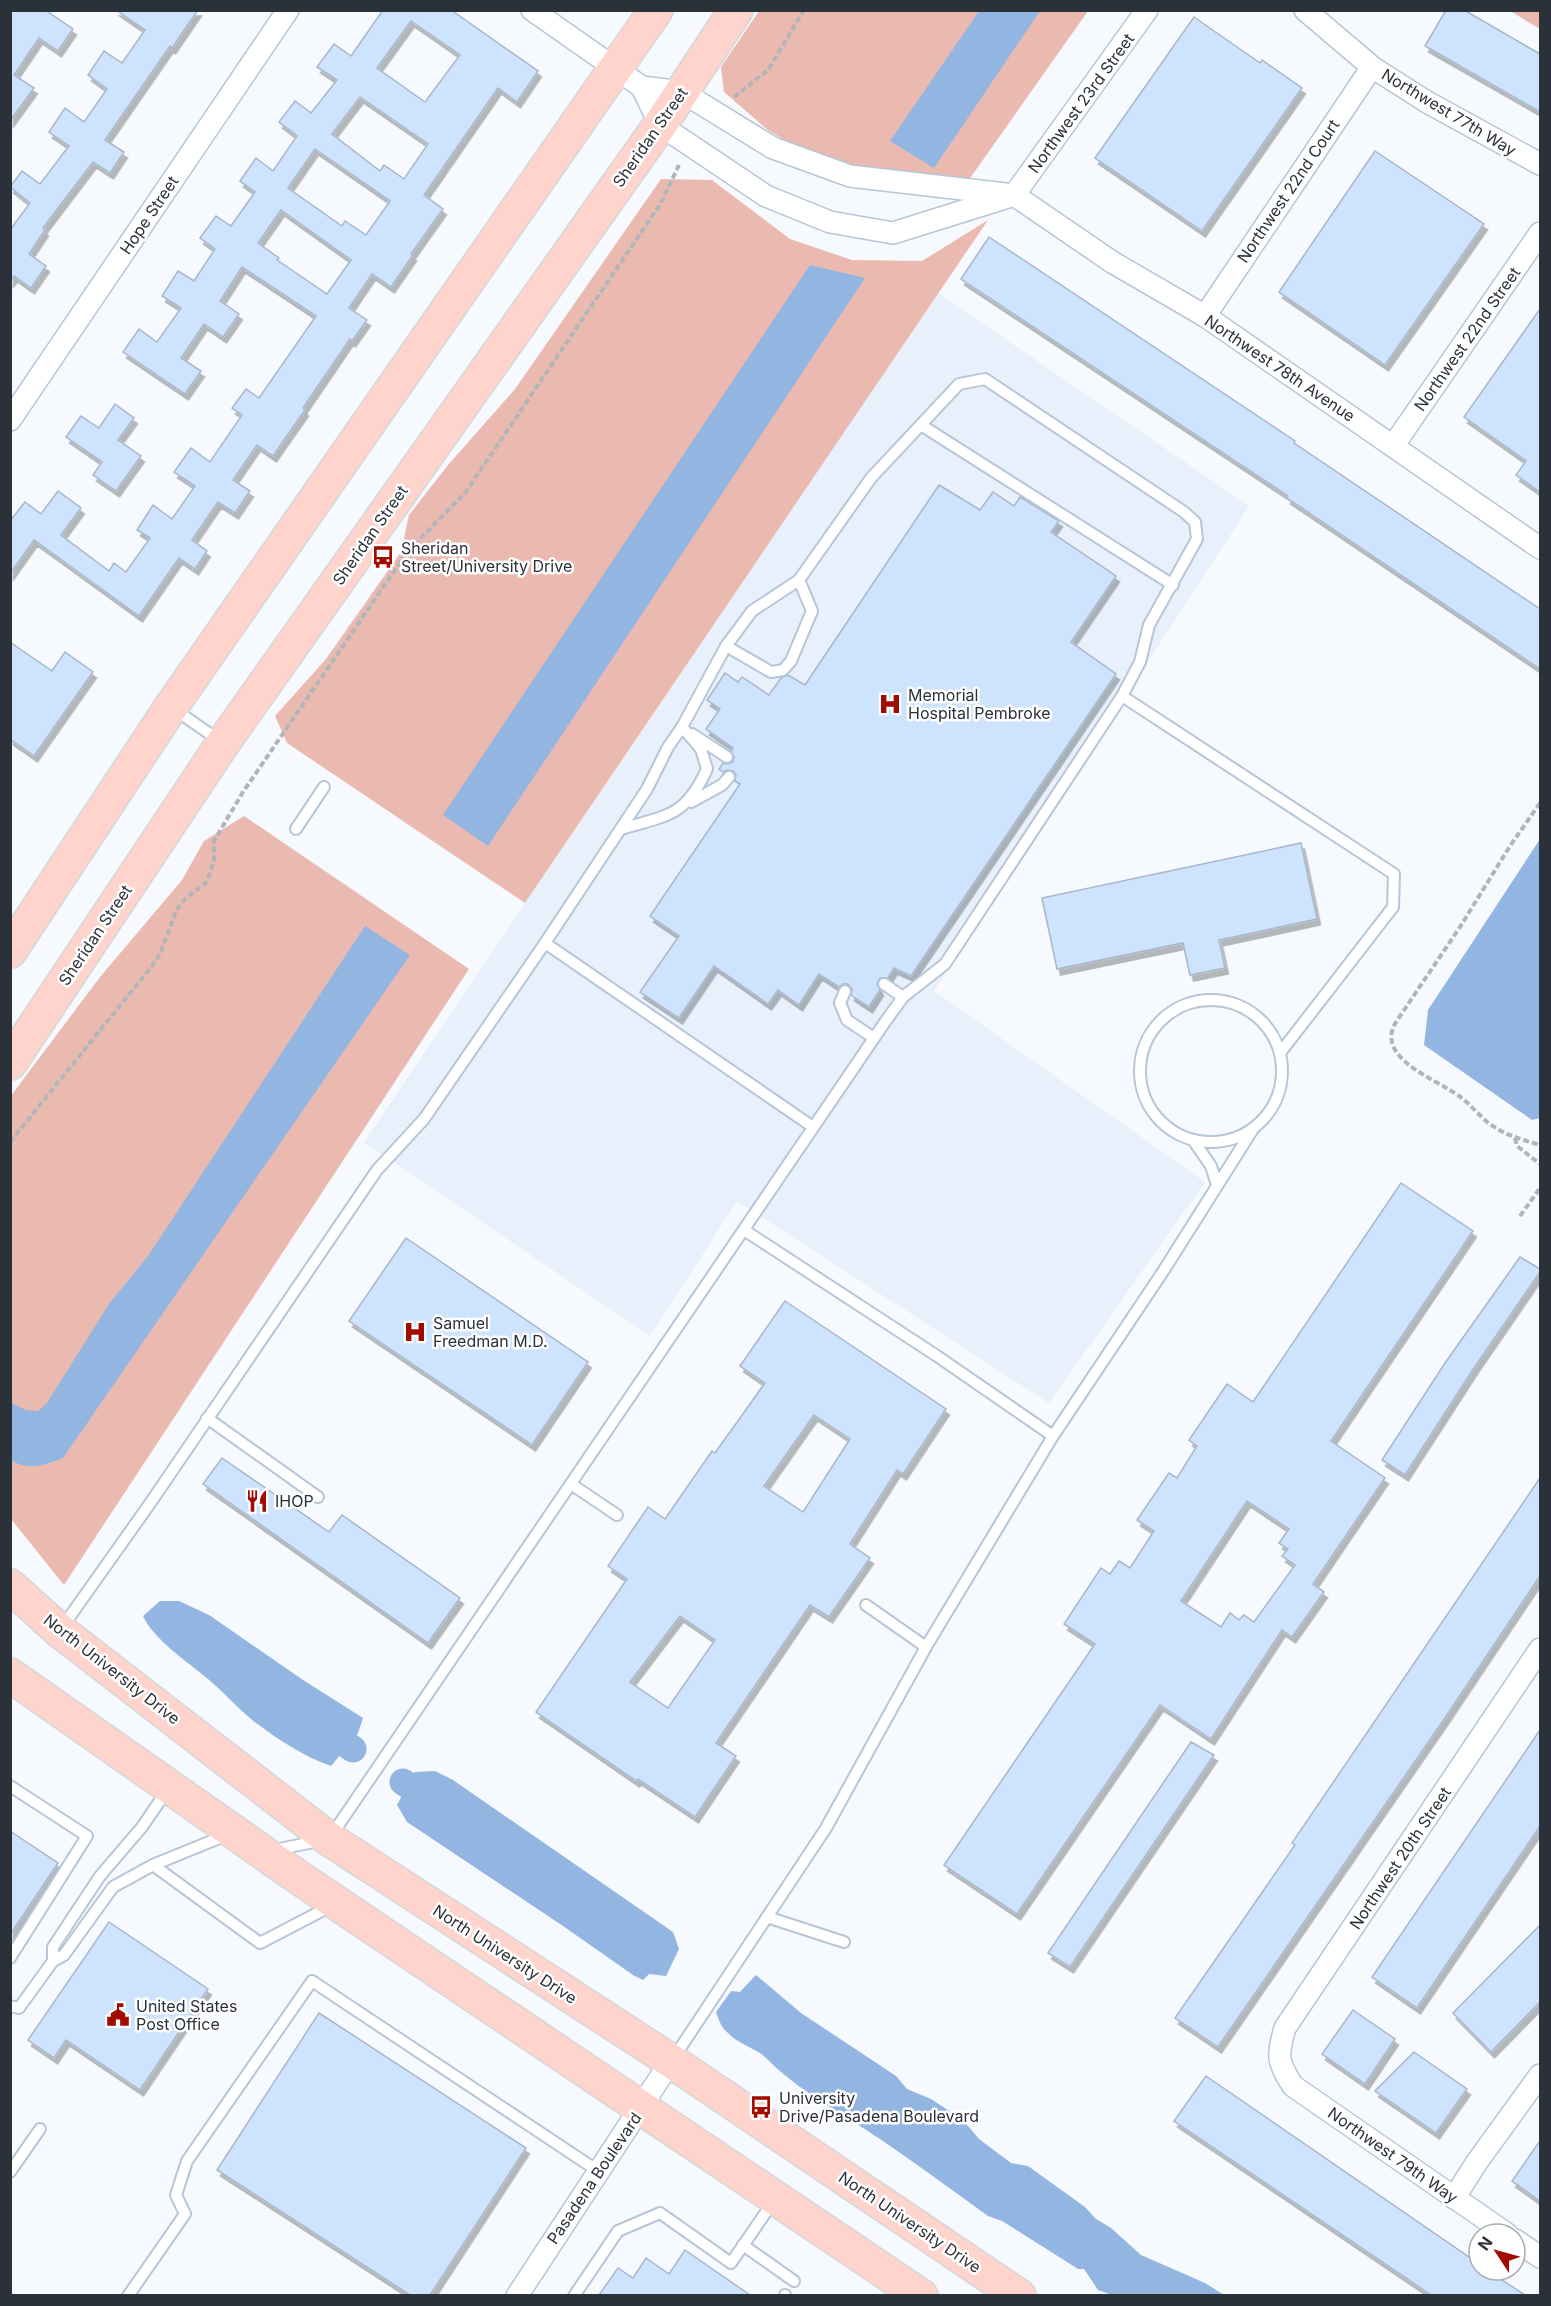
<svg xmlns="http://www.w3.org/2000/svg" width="1551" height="2306" font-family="Inter,sans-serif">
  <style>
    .built { fill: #e8f0fb }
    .green { fill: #eabab1 }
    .water { fill: #92b5e1 }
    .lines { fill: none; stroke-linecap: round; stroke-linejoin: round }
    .canal { stroke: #92b5e1; stroke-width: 27 }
    .building { fill: #cde3fe; stroke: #a8b6c9; stroke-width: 1.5; fill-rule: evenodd; filter: url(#shadow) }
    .service-casing { stroke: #b6c6d8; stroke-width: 14 }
    .minor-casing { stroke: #b6c6d8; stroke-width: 24 }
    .primary-casing { stroke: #d5d6d7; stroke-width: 36 }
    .path { stroke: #b1b5ba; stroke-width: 4; stroke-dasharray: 6 3; stroke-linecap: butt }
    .service { stroke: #fff; stroke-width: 10 }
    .minor { stroke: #fff; stroke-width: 21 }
    .primary { stroke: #fed4cc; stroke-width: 33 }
    .labels { text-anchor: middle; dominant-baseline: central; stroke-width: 5; stroke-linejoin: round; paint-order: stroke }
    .street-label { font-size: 16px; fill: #2b3139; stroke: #fff }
    .poi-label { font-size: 16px; fill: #2b3139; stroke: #fff; text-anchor: start }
  </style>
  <defs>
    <filter id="shadow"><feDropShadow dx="3.5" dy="6" stdDeviation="0" flood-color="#0004"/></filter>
  </defs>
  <rect width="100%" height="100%" fill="#f6f9fd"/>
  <!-- built -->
  <polygon class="built" points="938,293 1249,506 934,991 1205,1182 1049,1403 737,1201 650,1336 364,1142"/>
  <!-- green -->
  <g class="green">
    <polygon points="759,11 1088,11 968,181 866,169 811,155 769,131 724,92 721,67"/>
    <polygon points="1510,11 1540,11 1540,29"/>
    <polygon points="661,179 712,180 790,239 852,260 922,261 988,220 525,903 287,743 275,716 326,659 401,552 409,515 448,465 515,389"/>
    <polygon points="244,816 469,969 64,1585 11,1519 10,1097 100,977 182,880 204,841"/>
  </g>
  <!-- water -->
  <g class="water">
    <polygon points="979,11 1040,11 934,168 890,141"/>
    <polygon points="810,265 865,278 488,846 443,815"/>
    <polygon points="1540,839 1540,1118 1532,1120 1424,1045 1428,1010"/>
    <path d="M365,926L410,955L63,1458C46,1465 27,1471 11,1460V1403L26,1410L38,1411L47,1403L109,1304L148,1256Z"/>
    <path d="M160,1601H179L209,1615L303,1680L363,1718L358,1733L331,1766C305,1757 279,1740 256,1723C239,1710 225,1693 208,1679C188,1662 154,1640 143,1616Z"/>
    <polygon points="435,1771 453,1780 673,1932 679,1949 666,1976 649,1974 643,1980 633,1975 563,1926 407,1822 397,1805 415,1772"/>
    <path d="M756,1975L801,2013L896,2076L907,2089L931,2099L963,2120L979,2139L1011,2163L1028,2166L1085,2207L1096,2219L1111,2228L1141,2255L1205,2283L1224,2295L1115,2296L1098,2290L1084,2269H1078L1002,2221L988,2216C952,2190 917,2164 880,2139C841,2113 797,2090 765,2057C757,2049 736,2043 727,2032C721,2027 719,2020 716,2012L731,1991L740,1992Z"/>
  </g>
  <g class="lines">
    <!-- canal -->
    <g class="canal">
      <polyline points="316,1724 353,1749"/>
      <polyline points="403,1782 438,1805"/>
    </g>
  </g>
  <!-- building -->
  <g class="building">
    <polygon points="10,10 45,10 73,29 58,51 39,38 14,75 34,88 10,121"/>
    <polygon points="116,10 198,10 172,48 170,46 105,140 124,152 110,173 93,162 43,228 45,230 29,254 46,266 31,288 14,276 10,281 10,230 30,203 10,187 22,171 40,184 69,146 49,132 65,108 84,122 107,89 88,75 104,51 122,63 145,30"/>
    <path d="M383,10H451L538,71L517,102L498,88L424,195L443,209L411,254L413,255L391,287L372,274L349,308L367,320L352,341L350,339L303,408L305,410L273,456L257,445L233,480L250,491L235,513L218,502L192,540L207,551L195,569L179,558L139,616L34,540L10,574V521L25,502L41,514L58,491L81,508L61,535L109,571L114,563L126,572L150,538L137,530L153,505L172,519L195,486L174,472L191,448L210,462L242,415L232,408L246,389L259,398L316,316L242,267L220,301L239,314L223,337L204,324L181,358L201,371L185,394L123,352L139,329L157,342L181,308L162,296L178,271L194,281L215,249L200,238L216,216L231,226L255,192L240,181L256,158L273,171L297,136L279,122L295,101L311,113L337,80L317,67L334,44L351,56ZM411,21L460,55L425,102L377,68ZM360,97L428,144L404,179L384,165L380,171L332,134ZM315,149L390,201L366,235L345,221L342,226L288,188ZM281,210L351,260L327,294L277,260L279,258L258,243Z"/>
    <polygon points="1446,10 1464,10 1540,54 1540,112 1425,46"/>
    <polygon points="1194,17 1260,63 1262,60 1302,88 1202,231 1095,158"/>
    <polygon points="1375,151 1484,224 1385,365 1279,292"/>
    <polygon points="989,237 1295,441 1294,443 1540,609 1540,669 1287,498 1288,496 961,279"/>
    <polygon points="1540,309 1540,492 1516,475 1526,461 1464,417"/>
    <polygon points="115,404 134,418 118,440 141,456 116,491 93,475 102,462 66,437 81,416 99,428"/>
    <polygon points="939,485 980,510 993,492 1014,506 1020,497 1059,521 1051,532 1116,576 1071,642 1116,674 911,976 894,968 888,978 880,978 877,984 880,990 869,1007 851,995 852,989 848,984 843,984 839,987 819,974 799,1005 778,990 768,1004 714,966 679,1018 640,992 679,936 650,916 740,784 735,781 736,775 733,771 727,770 723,772 719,769 723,763 727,764 733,762 734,757 731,751 733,748 706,729 720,709 707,700 725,673 738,682 742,677 769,695 781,678 788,675 805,685"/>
    <polygon points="10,642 52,671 65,652 93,672 34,756 10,739"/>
    <polygon points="1301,843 1317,919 1219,940 1225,968 1190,975 1183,943 1057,969 1042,898"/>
    <path d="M1401,1183L1473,1231L1331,1441L1385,1478L1313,1584L1324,1592L1292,1637L1282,1630L1211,1739L1160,1705L1017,1914L944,1865L1095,1644L1064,1624L1101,1568L1110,1574L1119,1561L1130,1568L1154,1531L1137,1520L1169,1473L1177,1478L1197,1446L1189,1440L1227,1384L1253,1402ZM1247,1501L1289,1529L1279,1543L1288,1549L1282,1556L1295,1565L1254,1622L1244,1615L1239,1620L1230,1613L1221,1627L1181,1601Z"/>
    <polygon points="406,1238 588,1362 532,1445 349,1321"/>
    <polygon points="1520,1257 1540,1269 1540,1272 1474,1368 1405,1475 1382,1460 1445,1363"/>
    <path d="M785,1301L946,1409L903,1474L897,1470L850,1544L870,1558L829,1617L810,1605L716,1743L736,1756L695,1817L638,1779L636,1781L536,1712L627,1579L608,1566L648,1507L665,1519L712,1451L715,1453L765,1383L740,1366ZM814,1415L850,1439L803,1512L764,1486ZM680,1616L715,1640L668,1708L630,1682Z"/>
    <polygon points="222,1458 329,1532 342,1515 460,1598 428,1643 203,1484"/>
    <polygon points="1540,1478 1540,1576 1447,1715 1218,2047 1175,2018 1295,1845 1292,1843"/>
    <polygon points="1540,1730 1540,1826 1417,2008 1372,1977"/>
    <polygon points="1191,1742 1214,1755 1070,1967 1048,1953"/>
    <polygon points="10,1831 58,1863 10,1935"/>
    <polygon points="109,1922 208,1989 140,2090 66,2040 54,2058 28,2040"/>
    <polygon points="1540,1925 1540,2002 1491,2052 1453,2013"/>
    <polygon points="1353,2010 1395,2039 1365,2084 1322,2054"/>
    <polygon points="319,2013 526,2148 430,2295 410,2295 217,2170"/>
    <polygon points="1414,2052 1467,2089 1436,2133 1375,2091"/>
    <polygon points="1206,2076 1479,2264 1479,2270 1487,2270 1525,2295 1431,2295 1174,2121"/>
    <polygon points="1540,2141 1540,2201 1512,2181"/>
    <polygon points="685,2250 750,2295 599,2295 618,2268 633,2278 646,2258 669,2274"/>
  </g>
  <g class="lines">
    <!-- service casing -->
    <g class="service-casing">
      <g id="service">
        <polyline points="921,425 1173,585"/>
        <polyline points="726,646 771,672 783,670 791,661 812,611 799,580"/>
        <polyline points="1122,696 1394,874 1393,907 1280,1053"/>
        <polyline points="174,709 220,741"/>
        <polyline points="692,734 727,757"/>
        <polyline points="691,802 722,785 729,777"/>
        <polyline points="296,829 324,787"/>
        <path d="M621,829C668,815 685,817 707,769L701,749L682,727"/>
        <polyline points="545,943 813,1127"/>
        <polyline points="884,984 903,997"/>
        <polyline points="845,991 840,1003 847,1020 874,1038"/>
        <circle cx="1211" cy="1071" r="71"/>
        <polyline points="1193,1140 1211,1166 1217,1185"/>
        <polyline points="744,1230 937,1356 1053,1436"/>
        <polyline points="207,1418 318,1497"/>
        <polyline points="571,1484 617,1515"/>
        <polyline points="866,1605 926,1647"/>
        <polyline points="61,1629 151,1502 377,1170 424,1119 545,943 647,789 668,747 682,727 726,646 752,611 799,580 871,478 959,384 985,379 1184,512 1195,522 1197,539 1149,625 1140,662 1122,696 945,964 903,997 885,1022 329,1839 274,1850"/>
        <polyline points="10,1786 87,1836 10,1958"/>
        <polyline points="153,1865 260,1943 331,1906"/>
        <polyline points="767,1917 844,1942"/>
        <polyline points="53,1961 53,1947 100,1876 142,1827 168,1789"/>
        <polyline points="10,2006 19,2008 53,1961 64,1955 113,1887 153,1865 229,1834"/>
        <polyline points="673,2059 826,1828 926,1647 1053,1436 1164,1270 1253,1129"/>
        <polyline points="10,2172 40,2129"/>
        <polyline points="743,2245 794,2281"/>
        <polyline points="128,2296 185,2214 176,2195 187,2161 312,1981 598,2171"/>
        <polyline points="574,2296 618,2231 660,2213 731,2263 773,2202"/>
        <polyline points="785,2296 785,2295"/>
      </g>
    </g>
    <!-- minor casing -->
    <g class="minor-casing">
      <g id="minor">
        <polyline points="532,10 642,87 682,92 773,148 850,176 1014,195 1112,262 1205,316 1540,548"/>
        <polyline points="1305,10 1372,67 1427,102 1540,164"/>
        <polyline points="642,87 660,125 766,196 830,222 893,233 1008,197"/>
        <polyline points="1014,195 1147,10"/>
        <polyline points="1205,316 1372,67"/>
        <polyline points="10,420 288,10"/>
        <polyline points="1393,446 1540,233"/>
        <polyline points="1454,2198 1477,2162 1540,2075"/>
        <path d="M1507,2234L1293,2086C1277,2062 1277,2055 1285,2028L1540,1649"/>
        <polyline points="1515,2240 1540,2257"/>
        <polyline points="517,2296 671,2061"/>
      </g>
    </g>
    <!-- primary casing -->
    <g class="primary-casing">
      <g id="primary">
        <polyline points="10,951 171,707 656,10"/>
        <polyline points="10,1063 223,743 660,125 736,10"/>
        <polyline points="10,1586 60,1631 329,1839 671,2061 1019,2296"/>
        <polyline points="10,1675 298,1877 921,2296"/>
      </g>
    </g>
    <!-- path -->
    <g class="path">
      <polyline points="734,97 768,70 804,10"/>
      <path d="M1540,803L1510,846L1460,927L1396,1022C1374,1058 1436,1079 1459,1096C1469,1103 1477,1113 1486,1121C1503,1135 1521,1139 1540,1145"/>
      <polyline points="1515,1138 1517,1146 1540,1164"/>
      <polyline points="10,1142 152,966 160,954 177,909 186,898 207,882 214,860 214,841 243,792 408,551 465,493 661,203 679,165"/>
      <polyline points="1520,1216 1540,1188"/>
    </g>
    <!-- service -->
    <use href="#service" class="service"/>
    <!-- minor -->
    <use href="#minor" class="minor"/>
    <!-- primary -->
    <use href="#primary" class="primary"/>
  </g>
  <!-- icons -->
  <defs>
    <g id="bus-bare" transform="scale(1.8)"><path d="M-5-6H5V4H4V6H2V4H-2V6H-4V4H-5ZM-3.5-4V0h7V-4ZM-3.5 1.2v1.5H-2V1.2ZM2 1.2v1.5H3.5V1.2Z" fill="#a20b00" stroke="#fff" stroke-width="2.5" paint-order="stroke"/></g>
    <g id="hospital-bare" transform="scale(1.8)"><path d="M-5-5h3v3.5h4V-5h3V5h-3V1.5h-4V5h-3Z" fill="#a20b00" stroke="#fff" stroke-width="2.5" paint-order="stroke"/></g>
    <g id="restaurant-bare" transform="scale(1.8)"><path d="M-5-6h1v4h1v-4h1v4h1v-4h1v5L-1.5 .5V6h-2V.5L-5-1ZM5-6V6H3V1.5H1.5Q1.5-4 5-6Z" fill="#a20b00" stroke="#fff" stroke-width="2.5" paint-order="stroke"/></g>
    <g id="civic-bare" transform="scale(1.8)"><path d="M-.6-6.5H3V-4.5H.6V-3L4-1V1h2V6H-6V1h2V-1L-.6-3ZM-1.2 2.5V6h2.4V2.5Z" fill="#a20b00" stroke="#fff" stroke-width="2.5" paint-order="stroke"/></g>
  </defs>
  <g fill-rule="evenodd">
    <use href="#bus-bare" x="383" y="557"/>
    <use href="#hospital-bare" x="890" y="704"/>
    <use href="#hospital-bare" x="415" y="1332"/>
    <use href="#restaurant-bare" x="257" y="1501"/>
    <use href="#civic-bare" x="118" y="2015"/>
    <use href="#bus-bare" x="761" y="2107"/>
  </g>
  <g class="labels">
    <!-- street labels -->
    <g class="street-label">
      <text transform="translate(1081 103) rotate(-54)">Northwest 23rd Street</text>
      <text transform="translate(1449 112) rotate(31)">Northwest 77th Way</text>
      <text transform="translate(650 137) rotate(-55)">Sheridan Street</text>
      <text transform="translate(1288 191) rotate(-56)">Northwest 22nd Court</text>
      <text transform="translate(149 215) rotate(-56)">Hope Street</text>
      <text transform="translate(1467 339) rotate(-55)">Northwest 22nd Street</text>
      <text transform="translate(1280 368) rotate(34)">Northwest 78th Avenue</text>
      <text transform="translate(370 535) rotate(-55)">Sheridan Street</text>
      <text transform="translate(95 935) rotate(-56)">Sheridan Street</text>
      <text transform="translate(112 1669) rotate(38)">North University Drive</text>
      <text transform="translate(1400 1858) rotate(-56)">Northwest 20th Street</text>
      <text transform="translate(505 1954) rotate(33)">North University Drive</text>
      <text transform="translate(1393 2155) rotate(35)">Northwest 79th Way</text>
      <text transform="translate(594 2178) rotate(-56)">Pasadena Boulevard</text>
      <text transform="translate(910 2222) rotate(34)">North University Drive</text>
    </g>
    <!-- poi labels -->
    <g class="poi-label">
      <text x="401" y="548">Sheridan<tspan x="401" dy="18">Street/University Drive</tspan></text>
      <text x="908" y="695">Memorial<tspan x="908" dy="18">Hospital Pembroke</tspan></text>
      <text x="433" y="1323">Samuel<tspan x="433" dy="18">Freedman M.D.</tspan></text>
      <text x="275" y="1501">IHOP</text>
      <text x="136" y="2006">United States<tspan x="136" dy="18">Post Office</tspan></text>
      <text x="779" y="2098">University<tspan x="779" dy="18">Drive/Pasadena Boulevard</tspan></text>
    </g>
  </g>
  <!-- border -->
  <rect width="1551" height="2306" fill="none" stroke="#2b3139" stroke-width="24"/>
  <!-- north arrow -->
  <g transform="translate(1497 2252) rotate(306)"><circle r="28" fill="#ffffff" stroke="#aaadb0" stroke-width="1.5"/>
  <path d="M0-4.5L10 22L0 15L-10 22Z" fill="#a20b00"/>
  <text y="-9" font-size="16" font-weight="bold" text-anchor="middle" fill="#2b3139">N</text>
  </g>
</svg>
